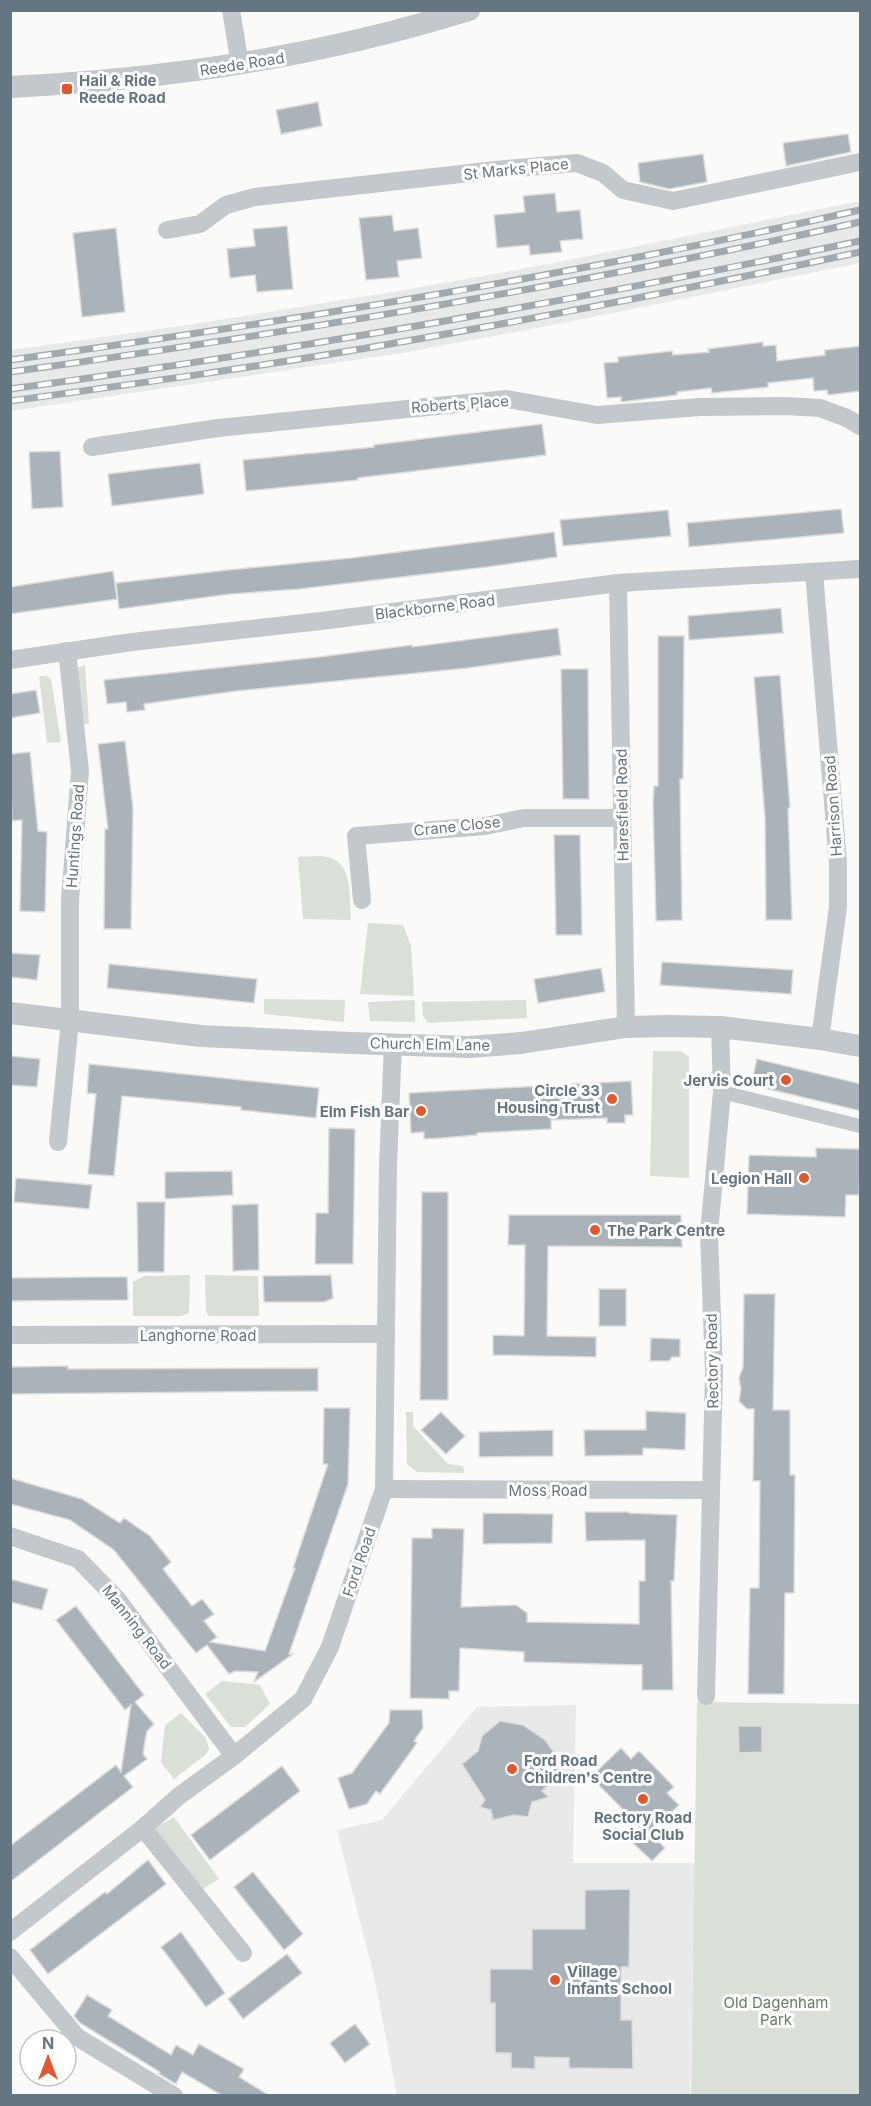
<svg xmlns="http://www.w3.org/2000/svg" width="871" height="2106" font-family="Inter,sans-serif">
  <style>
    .built { fill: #e8e9e9 }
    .green { fill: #dadfd7 }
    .building { fill: #aab3b9; stroke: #dcdcda; stroke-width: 1.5 }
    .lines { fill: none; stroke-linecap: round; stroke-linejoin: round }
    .pedestrian { stroke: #c3c8cc; stroke-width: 14 }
    .minor { stroke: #c3c8cc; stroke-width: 18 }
    .tertiary { stroke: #c3c8cc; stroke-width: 22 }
    .rail-casing { stroke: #a2aab0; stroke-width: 7 }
    .rail { stroke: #fff; stroke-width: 4.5; stroke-dasharray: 14; stroke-linecap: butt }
    .poi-dot { fill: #e4572e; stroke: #fff; stroke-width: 2 }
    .labels { text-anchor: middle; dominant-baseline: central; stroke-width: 6; stroke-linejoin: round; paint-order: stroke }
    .street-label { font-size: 15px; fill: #657683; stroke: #fff }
    .poi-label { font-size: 15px; font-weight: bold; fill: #657683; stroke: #fff; text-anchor: start }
    .park-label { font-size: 15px; fill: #687a64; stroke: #fff }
  </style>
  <rect width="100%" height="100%" fill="#fafaf8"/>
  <!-- built -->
  <g class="built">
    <polygon points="860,201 860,263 553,325 403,353 11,411 11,350 187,325 392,292 543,265"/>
    <polygon points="576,1705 573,1863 695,1863 690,2095 397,2095 374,1976 337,1830 382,1820 477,1707"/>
  </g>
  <!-- green -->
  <g class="green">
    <polygon points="85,665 89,724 78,725 75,669"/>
    <polygon points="39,676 46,676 51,679 61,742 47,743"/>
    <path d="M298,857C307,857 318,855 327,857C354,862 349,899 351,920L303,919Z"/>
    <polygon points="368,923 403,925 411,946 414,996 360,994"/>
    <polygon points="264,999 345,1000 344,1022 264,1014"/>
    <polygon points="415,1000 415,1022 370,1021 368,1002"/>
    <polygon points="526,1000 527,1018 428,1023 423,1016 422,1002"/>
    <polygon points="653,1051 681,1051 689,1057 689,1178 650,1176"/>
    <polygon points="190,1275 189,1313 181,1316 133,1316 133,1282 144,1276"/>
    <polygon points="205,1275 258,1276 259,1316 209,1316 206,1311"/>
    <polygon points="406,1412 413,1412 413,1426 448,1464 463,1466 464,1473 417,1472 407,1464"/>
    <polygon points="222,1681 260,1685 270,1704 245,1727 231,1727 205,1694"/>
    <polygon points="697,1702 860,1704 860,2095 691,2096"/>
    <polygon points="181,1713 206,1738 209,1749 205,1755 174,1779 161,1762 165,1725"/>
    <polygon points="174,1817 219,1879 199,1891 154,1833 157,1827"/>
  </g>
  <!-- building -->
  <g class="building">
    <polygon points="318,102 322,126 281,134 276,110"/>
    <polygon points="848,134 851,152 786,166 783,143"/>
    <polygon points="703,154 707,182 669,189 640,182 638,163"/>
    <polygon points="555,193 557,212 580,210 583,239 560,241 562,252 530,255 529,245 497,248 494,215 525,212 523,196"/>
    <polygon points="392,215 394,231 418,228 422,258 397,261 399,277 366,280 359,218"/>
    <polygon points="287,226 293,289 257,292 255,275 230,278 227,249 255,246 253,229"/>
    <polygon points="116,228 125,312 82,317 73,233"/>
    <polygon points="763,342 763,346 776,345 777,361 825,355 825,350 861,346 861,391 828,395 827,390 814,391 813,378 768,383 768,387 712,393 711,388 677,392 677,395 621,402 621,397 607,398 604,363 618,362 618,357 672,351 673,355 709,352 708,349"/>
    <polygon points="542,424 546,455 358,478 358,480 246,491 243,460 374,447 374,445"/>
    <polygon points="60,451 63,507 32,509 29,452"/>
    <polygon points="200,463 204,494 112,506 108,474"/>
    <polygon points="841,509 844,533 689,547 687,523"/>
    <polygon points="668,510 671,536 563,546 560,520"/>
    <polygon points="554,532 557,557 487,567 299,589 231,594 119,609 116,583 228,570 351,558"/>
    <polygon points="113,571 117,599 10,614 10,587"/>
    <polygon points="781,608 783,633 689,640 688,616"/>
    <polygon points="558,628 561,655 468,668 236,691 144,704 145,710 127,712 126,702 107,704 104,680 319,657 412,645 412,647"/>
    <polygon points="658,636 684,636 683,779 680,779 682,920 656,921 653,803 654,786 658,786"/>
    <polygon points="561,669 588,669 589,799 563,799"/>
    <polygon points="780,675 790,808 788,808 792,920 766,920 765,818 754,677"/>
    <polygon points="36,690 40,713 10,718 10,694"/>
    <polygon points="125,741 133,808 131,929 104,929 105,829 108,829 98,744"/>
    <polygon points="30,752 38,831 47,832 45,912 20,911 22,820 12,821 10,754"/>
    <polygon points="554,835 580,835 582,935 556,935"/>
    <polygon points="10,953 40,955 37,980 10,977"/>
    <polygon points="662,962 793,970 791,994 660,985"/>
    <polygon points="109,964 257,979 254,1003 107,988"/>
    <polygon points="601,968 605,992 538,1003 534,979"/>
    <polygon points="10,1056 40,1059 37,1087 10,1085"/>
    <polygon points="757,1059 861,1084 861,1111 751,1085"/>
    <polygon points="89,1064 319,1088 316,1118 241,1110 241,1107 122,1096 114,1176 88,1174 96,1094 87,1093"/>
    <polygon points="631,1081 633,1115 625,1115 625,1123 607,1123 607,1118 551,1120 551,1129 477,1133 477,1135 442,1138 424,1139 424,1132 411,1133 409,1093"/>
    <polygon points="329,1128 355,1129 353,1264 315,1264 316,1213 328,1213"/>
    <polygon points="816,1148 861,1149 859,1195 846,1195 845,1217 747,1214 749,1155 816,1157"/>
    <polygon points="232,1171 233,1195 165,1199 165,1172"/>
    <polygon points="16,1178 92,1185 89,1209 14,1202"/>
    <polygon points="422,1192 448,1192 448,1400 420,1400"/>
    <polygon points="137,1202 165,1202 164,1272 138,1272"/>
    <polygon points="258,1204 259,1270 233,1271 232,1205"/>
    <polygon points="509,1215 681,1215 682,1247 548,1246 547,1336 596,1337 596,1357 493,1355 493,1335 524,1336 525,1245 508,1245"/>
    <polygon points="331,1275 333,1298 324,1302 264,1302 263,1276"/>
    <polygon points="95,1277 127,1277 128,1300 10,1301 10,1278"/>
    <rect x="599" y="1289" width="27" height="37"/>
    <polygon points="744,1294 775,1294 773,1410 790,1410 790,1475 795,1475 794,1593 785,1593 784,1694 748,1694 750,1588 759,1588 760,1481 753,1481 754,1409 747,1409 739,1401 741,1389 739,1378 743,1367"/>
    <polygon points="651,1338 680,1339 680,1357 672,1357 669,1361 650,1361"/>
    <polygon points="68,1366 68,1369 318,1368 318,1391 10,1394 10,1367"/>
    <polygon points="324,1408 350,1408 348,1484 289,1654 293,1654 254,1682 258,1672 235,1671 229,1674 207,1645 196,1653 114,1550 70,1520 10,1504 10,1478 82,1499 120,1523 124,1518 150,1536 171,1562 163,1569 192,1606 202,1599 214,1614 204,1621 217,1637 210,1642 265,1651 295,1568 293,1568 328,1464 323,1464"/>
    <polygon points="646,1411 686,1413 685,1450 643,1448 643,1455 585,1456 584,1430 646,1430"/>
    <polygon points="441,1412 465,1436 446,1454 421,1430"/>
    <polygon points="553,1430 553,1456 479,1457 479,1432"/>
    <polygon points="585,1512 629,1512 629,1513 677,1515 674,1581 671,1581 673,1690 642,1690 642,1665 524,1662 524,1652 460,1648 459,1691 449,1691 449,1699 410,1698 412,1538 432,1538 432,1528 464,1529 461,1607 516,1605 527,1613 527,1622 639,1624 639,1581 645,1581 645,1540 586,1541"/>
    <polygon points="483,1513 553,1514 552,1543 483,1544"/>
    <polygon points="10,1579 48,1589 42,1610 10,1602"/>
    <polygon points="76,1606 144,1695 135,1702 154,1724 147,1731 145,1741 143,1754 147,1759 124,1776 133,1787 10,1882 10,1846 116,1765 121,1772 131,1705 125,1710 56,1620"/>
    <polygon points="390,1710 422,1710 423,1728 414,1741 417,1743 380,1794 376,1791 367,1804 349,1809 338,1778 352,1773 389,1723"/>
    <polygon points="500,1721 523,1725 545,1740 558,1758 558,1775 542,1791 549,1797 532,1802 528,1817 514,1815 493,1820 491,1810 480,1807 485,1800 462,1764 478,1751 482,1736"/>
    <polygon points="738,1726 762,1726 762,1752 739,1753"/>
    <polygon points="621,1748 631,1759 639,1751 674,1787 667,1793 679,1805 650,1833 665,1848 652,1861 632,1842 632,1835 640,1827 591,1777"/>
    <polygon points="282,1766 300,1791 210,1860 191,1835"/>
    <polygon points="148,1860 166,1884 48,1974 30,1950 105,1892 107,1894"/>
    <polygon points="253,1872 303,1934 284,1950 234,1887"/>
    <polygon points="630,1889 629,1967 621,1967 621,2020 632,2020 633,2069 569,2068 569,2058 535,2057 535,2069 511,2068 511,2053 495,2053 495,2003 490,2003 490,1969 532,1969 532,1929 585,1929 585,1890"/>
    <polygon points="181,1932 225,1993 206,2007 161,1947"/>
    <polygon points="287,1954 302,1973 243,2019 228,1999"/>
    <polygon points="87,1995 112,2010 108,2016 171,2055 176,2045 193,2055 199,2044 244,2069 239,2077 270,2096 223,2096 182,2072 176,2084 159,2074 160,2072 80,2023 74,2016"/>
    <polygon points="355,2024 370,2044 345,2063 330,2043"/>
  </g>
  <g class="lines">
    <!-- pedestrian -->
    <polyline class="pedestrian" points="722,1092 860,1126"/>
    <!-- minor -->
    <g class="minor">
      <polyline points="231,10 240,65"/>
      <polyline points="167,230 200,224 226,205 255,197 505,169 577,163 603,173 623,190 673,201 860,162"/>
      <polyline points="92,447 218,428 507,399 597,415 700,407 785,406 820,408 847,418 860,426"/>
      <polyline points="814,572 838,863 838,907 820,1039"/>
      <polyline points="618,583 626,1027"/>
      <polyline points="10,660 132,642 321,621 618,583 860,569"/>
      <polyline points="362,900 356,836 485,826 524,818 622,818"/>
      <polyline points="58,1142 70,1021 70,900 80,771 67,651"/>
      <polyline points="10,1335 386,1334"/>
      <polyline points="384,1489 711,1490"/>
      <polyline points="10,1536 78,1559 117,1599 234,1756"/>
      <polyline points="706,1696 714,1372 709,1233 722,1092 720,1027"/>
      <polyline points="143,1828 243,1953"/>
      <polyline points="10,1932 143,1828 179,1796 234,1756 303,1699 330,1647 384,1489 388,1166 393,1043"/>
      <polyline points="10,1957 77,2037 174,2096"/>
    </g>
    <!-- tertiary -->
    <g class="tertiary">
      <path d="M10,87C169,79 317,57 469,10"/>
      <polyline points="10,1013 201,1036 351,1043 469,1047 521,1043 626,1027 668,1026 720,1027 820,1039 860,1046"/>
    </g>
    <!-- rail casing -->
    <g class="rail-casing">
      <g id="rail">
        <path d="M10,360C296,321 580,274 860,210"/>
        <path d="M10,372C296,332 579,285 860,222"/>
        <path d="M10,389C297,350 578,300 860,241"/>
        <path d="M10,401C141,383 272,365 401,342C555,315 708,285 860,252"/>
      </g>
    </g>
    <!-- rail -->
    <use href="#rail" class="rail"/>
  </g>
  <!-- markers -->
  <g class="poi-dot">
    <rect x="61" y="83" width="12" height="12" rx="3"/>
    <circle cx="786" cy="1080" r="6"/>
    <circle cx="612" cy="1099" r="6"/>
    <circle cx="421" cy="1111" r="6"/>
    <circle cx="804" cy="1178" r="6"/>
    <circle cx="595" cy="1230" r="6"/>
    <circle cx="512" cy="1769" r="6"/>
    <circle cx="643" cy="1799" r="6"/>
    <circle cx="555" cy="1980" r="6"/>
  </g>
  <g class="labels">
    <!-- street labels -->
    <g class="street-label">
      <text transform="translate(242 64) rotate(-9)">Reede Road</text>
      <text transform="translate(516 169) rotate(-6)">St Marks Place</text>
      <text transform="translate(460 404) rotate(-4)">Roberts Place</text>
      <text transform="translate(435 607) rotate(-7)">Blackborne Road</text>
      <text transform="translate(622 805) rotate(-91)">Haresfield Road</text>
      <text transform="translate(833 806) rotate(-94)">Harrison Road</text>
      <text transform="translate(457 826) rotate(-6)">Crane Close</text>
      <text transform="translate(75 836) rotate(-86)">Huntings Road</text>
      <text transform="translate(430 1044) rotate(1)">Church Elm Lane</text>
      <text x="198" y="1335">Langhorne Road</text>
      <text transform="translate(712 1361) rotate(-91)">Rectory Road</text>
      <text x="548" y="1490">Moss Road</text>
      <text transform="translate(359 1562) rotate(-71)">Ford Road</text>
      <text transform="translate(137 1627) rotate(52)">Manning Road</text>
    </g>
    <!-- poi labels -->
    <g class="poi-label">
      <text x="79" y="80">Hail &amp; Ride<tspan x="79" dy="17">Reede Road</tspan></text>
      <text x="774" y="1080" text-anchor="end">Jervis Court</text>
      <text x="600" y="1090" text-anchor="end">Circle 33<tspan x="600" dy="17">Housing Trust</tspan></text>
      <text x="409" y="1111" text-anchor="end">Elm Fish Bar</text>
      <text x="792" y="1178" text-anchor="end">Legion Hall</text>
      <text x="607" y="1230">The Park Centre</text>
      <text x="524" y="1760">Ford Road<tspan x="524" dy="17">Children's Centre</tspan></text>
      <text x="643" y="1817" text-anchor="middle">Rectory Road<tspan x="643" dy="17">Social Club</tspan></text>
      <text x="567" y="1971">Village<tspan x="567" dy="17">Infants School</tspan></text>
    </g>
    <!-- park labels -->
    <g class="park-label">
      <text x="776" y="2002">Old Dagenham<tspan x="776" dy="17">Park</tspan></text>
    </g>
  </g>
  <!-- border -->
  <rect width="871" height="2106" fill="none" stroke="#657683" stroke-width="24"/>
  <!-- north arrow -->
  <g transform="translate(48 2058)"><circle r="28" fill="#ffffff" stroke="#c1c8cd" stroke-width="1.5"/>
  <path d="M0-4.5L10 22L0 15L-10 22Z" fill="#e4572e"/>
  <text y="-9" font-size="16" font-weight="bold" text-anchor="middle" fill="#657683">N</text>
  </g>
</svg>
